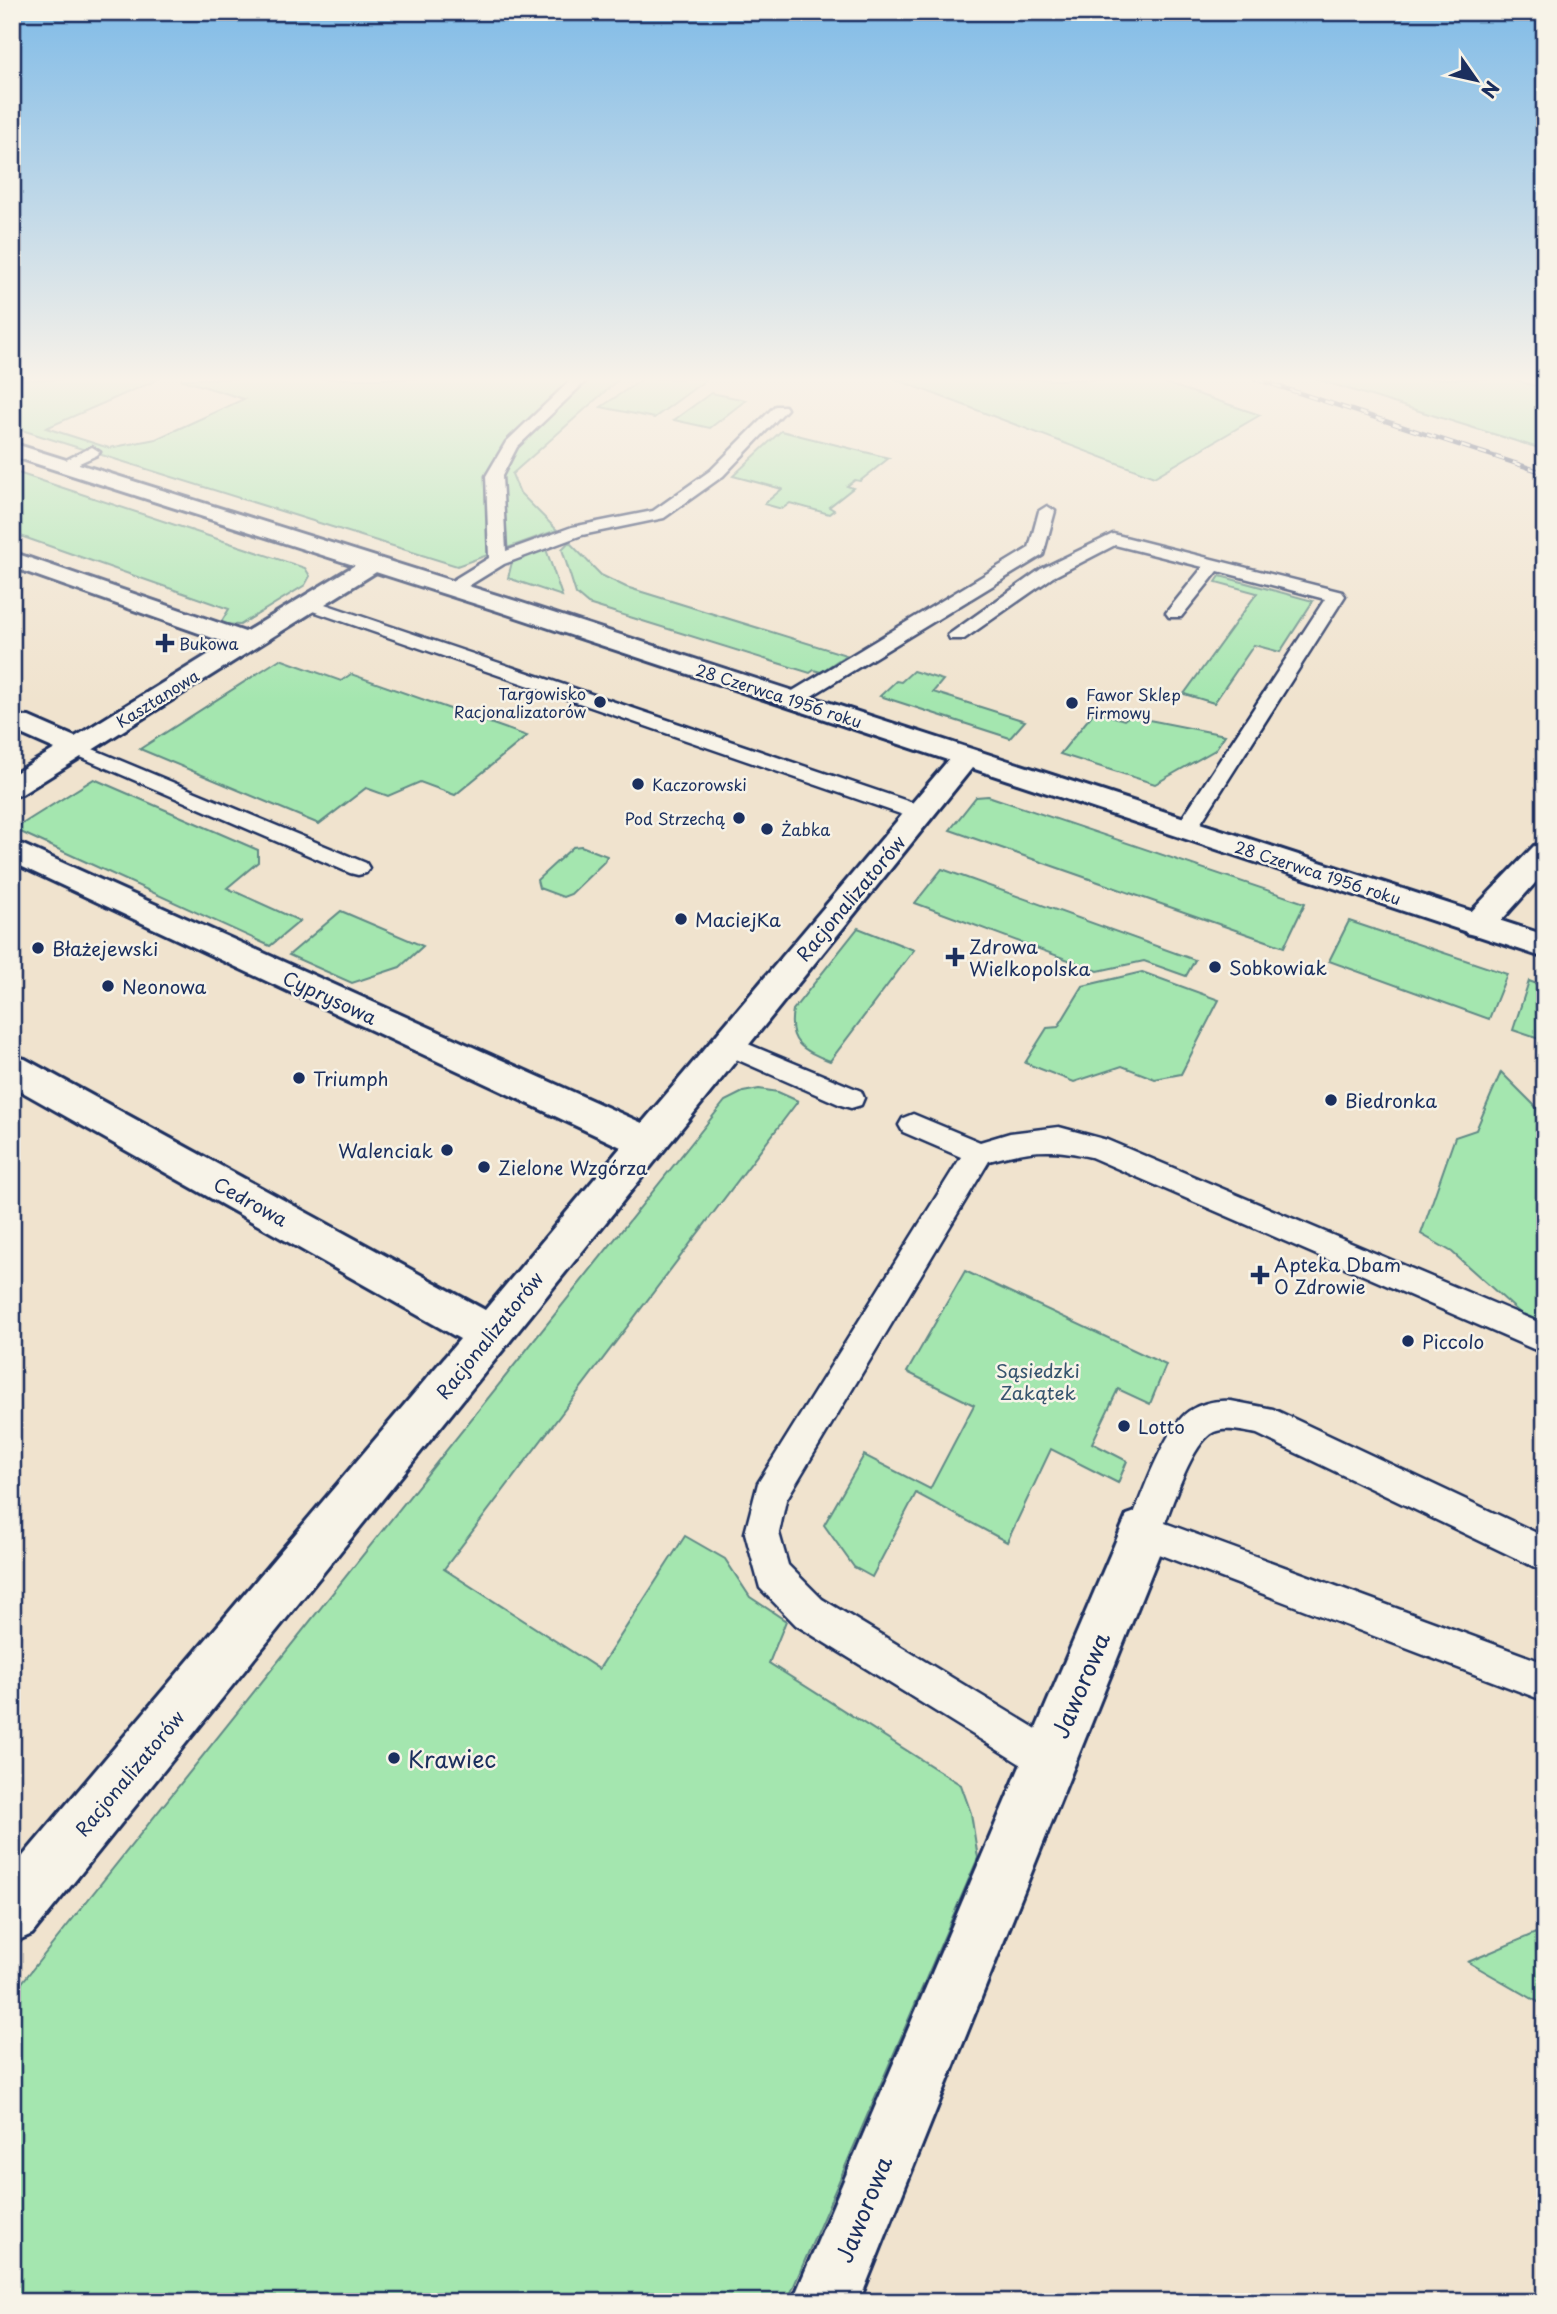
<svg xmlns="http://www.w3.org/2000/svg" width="1557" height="2314" font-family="'Playpen Sans',sans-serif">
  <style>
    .green { fill: #a4e6af; stroke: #608a86; stroke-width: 2 }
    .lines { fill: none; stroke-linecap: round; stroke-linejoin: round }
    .lane-casing { stroke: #1b2f5e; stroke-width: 5 }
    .street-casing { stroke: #1b2f5e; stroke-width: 6 }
    .secondary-casing { stroke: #1b2f5e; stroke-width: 6 }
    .lane { fill: #f7f3e8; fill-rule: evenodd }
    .street { fill: #f7f3e8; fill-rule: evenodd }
    .secondary { fill: #f7f3e8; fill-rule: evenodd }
    .rail-casing { stroke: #1b2f5e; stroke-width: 4.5 }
    .rail { stroke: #f7f3e8; stroke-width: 2.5; stroke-dasharray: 9; stroke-linecap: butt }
    .poi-dot { fill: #1b2f5e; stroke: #f7f3e8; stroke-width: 2.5 }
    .labels { text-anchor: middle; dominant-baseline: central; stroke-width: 5; stroke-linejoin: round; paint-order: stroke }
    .far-poi-label { font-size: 16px; fill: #1b2f5e; stroke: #f7f3e8; text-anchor: start }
    .far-street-label { font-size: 16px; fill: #1b2f5e; stroke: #f7f3e8 }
    .street-label { font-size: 19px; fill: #1b2f5e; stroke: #f7f3e8 }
    .poi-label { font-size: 19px; fill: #1b2f5e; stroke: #f7f3e8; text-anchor: start }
    .park-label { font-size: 19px; fill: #36546e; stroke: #f7f3e8 }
    .near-street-label { font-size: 23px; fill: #1b2f5e; stroke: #f7f3e8 }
    .near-poi-label { font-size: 23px; fill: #1b2f5e; stroke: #f7f3e8; text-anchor: start }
  </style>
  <rect width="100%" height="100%" fill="#f0e3ce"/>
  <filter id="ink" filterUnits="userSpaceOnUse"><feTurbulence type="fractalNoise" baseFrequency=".0143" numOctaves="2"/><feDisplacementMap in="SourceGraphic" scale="14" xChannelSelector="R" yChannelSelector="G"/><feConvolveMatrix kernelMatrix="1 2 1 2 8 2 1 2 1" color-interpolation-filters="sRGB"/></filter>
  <g filter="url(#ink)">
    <!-- green -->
    <g class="green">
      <polygon points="159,379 46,428 109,448 156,439 244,399 180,379 619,379 512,474 520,493 557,530 457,566 12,427 12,380"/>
      <polygon points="1316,379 1512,379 1545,389 1545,450"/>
      <polygon points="641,380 641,379 707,379 654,418 601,407"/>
      <polygon points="1156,380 1260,415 1154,477 895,379"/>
      <polygon points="711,393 746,400 710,428 674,420"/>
      <polygon points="781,431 889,458 860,481 855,480 847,486 853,488 829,507 834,510 829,514 790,503 782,509 764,504 782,489 733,476"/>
      <polygon points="12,471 305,568 310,576 305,585 240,625 220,624 229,609 12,533"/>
      <polygon points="569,542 601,575 626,587 846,655 821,672 814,670 810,673 588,604 576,594 562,549"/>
      <polygon points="546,549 562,596 508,578 512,562"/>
      <polygon points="1220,576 1313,601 1280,652 1254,645 1214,703 1184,694 1257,593 1216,582"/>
      <polygon points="280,659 341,681 351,674 527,736 455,795 420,782 388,796 366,788 319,824 140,749"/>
      <polygon points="913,671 943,680 933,692 1025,721 1010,738 880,696 896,681 901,682"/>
      <polygon points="1095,711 1124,720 1129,716 1225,735 1215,750 1155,784 1060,754"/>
      <polygon points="94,779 258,850 258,862 227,888 300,921 270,946 14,829"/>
      <polygon points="988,796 1305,903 1284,947 950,830 976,797"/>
      <polygon points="581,846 607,856 604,862 571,894 563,897 539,888 537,880 573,847"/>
      <polygon points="942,869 1195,960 1186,976 1144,961 1098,971 915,903"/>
      <polygon points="341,911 423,946 400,967 352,983 289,955"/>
      <polygon points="1349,921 1507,974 1489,1019 1329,961"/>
      <path d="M858,928L914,950L830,1061C803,1050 787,1043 793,1010Z"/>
      <polygon points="1142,972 1219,1000 1181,1074 1155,1079 1122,1066 1074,1082 1025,1063 1047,1028 1058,1027 1083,986"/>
      <polygon points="1529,981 1545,987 1545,1041 1513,1030"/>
      <polygon points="1501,1072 1545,1116 1545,1324 1521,1314 1452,1252 1421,1234 1455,1137 1476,1130"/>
      <polygon points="759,1089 778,1092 798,1101 444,1569 599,1669 685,1536 725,1559 750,1597 786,1621 769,1663 961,1785 971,1813 978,1858 787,2302 12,2302 12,1995 725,1101 743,1092"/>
      <polygon points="965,1271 1166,1365 1150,1404 1118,1389 1092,1443 1127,1461 1118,1483 1051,1449 1007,1542 916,1493 872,1577 854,1567 824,1525 864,1455 930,1489 974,1405 907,1372"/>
      <polygon points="1545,1929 1545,2006 1468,1962"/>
    </g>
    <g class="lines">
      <!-- lane casing -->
      <g class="lane-casing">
        <g id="lane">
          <polygon points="572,379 588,379 517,447 502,476 506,551 572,527 653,511 711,470 775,406 785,406 787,409 723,476 664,518 582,535 504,564 457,593 445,593 442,589 445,585 489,558 486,476 506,442"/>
          <polygon points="92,447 100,452 97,455 64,470 56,465"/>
          <polygon points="1047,506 1055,511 1043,555 800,703 786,703 783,699 786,695 1029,548 1039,511"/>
          <polygon points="1113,534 1342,592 1345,596 1197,829 1194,834 1178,834 1175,829 1325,599 1218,571 1181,617 1169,617 1166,613 1169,609 1203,567 1115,545 1053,577 964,639 950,639 948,635 1041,569"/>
          <polygon points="310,599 928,808 931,813 928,818 912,818 304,608 301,604 304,600"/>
          <polygon points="76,742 366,863 369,868 366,873 358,875 350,873 69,752 66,748 69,744"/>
          <polygon points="729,1036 861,1091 864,1098 861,1105 851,1108 841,1105 720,1052 716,1045 720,1038"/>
          <path d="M913,1114L980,1142L1010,1133L1059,1127L1107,1140L1545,1325V1354L1091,1157C1051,1147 1028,1150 989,1161L786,1500L779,1533L788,1565L822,1599L1063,1745L1068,1759L1063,1773L1049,1778L1035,1773L796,1625L760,1588L745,1533L758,1483L961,1157L903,1132L899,1125L903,1118Z"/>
          <path d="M1231,1401L1273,1409L1545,1537V1572L1257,1434C1245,1432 1226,1427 1214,1432C1193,1441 1173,1502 1165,1523L1545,1663V1701L1132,1544L1127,1532C1139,1503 1164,1428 1189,1411C1201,1403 1217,1400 1231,1401Z"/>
        </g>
      </g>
      <!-- street casing -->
      <g class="street-casing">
        <g id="street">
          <polygon points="12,552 245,632 365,559 381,559 385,564 381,569 22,794 12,797 12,775 55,749 12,730 12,716 29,717 75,737 227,643 12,567"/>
          <polygon points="966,748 976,751 980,757 976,763 32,1934 12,1943 12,1869 460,1339 12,1086 12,1056 25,1059 485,1310 621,1147 12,862 12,840 642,1123 956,751"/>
          <polygon points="1545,843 1545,872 1490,933 1478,936 1466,933 1462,925 1466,917 1534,846"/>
          <polygon points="1144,1509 1161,1515 1168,1532 859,2302 792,2302 1127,1515"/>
        </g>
      </g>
      <!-- secondary casing -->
      <g class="secondary-casing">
        <polygon id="secondary" points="12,443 516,601 1545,935 1545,958 498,611 12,456"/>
      </g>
      <!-- lane -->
      <use href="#lane" class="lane"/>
      <!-- street -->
      <use href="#street" class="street"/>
      <!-- secondary -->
      <use href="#secondary" class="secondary"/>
      <!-- rail casing -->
      <g class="rail-casing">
        <polyline id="rail" points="1256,379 1545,473"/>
      </g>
      <!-- rail -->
      <use href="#rail" class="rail"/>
    </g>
  </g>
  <!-- sky -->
  <linearGradient id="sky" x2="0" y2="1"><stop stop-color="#80bbe7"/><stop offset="0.54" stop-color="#f8f2e9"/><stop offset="1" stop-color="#f8f2e9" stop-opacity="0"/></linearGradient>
  <rect width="1557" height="703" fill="url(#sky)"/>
  <!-- markers -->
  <g class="poi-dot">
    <path d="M161.5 632.5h7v7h7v7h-7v7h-7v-7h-7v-7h7z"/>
    <circle cx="600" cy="702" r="7"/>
    <circle cx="1072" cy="703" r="7"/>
    <circle cx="638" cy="784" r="7"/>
    <circle cx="739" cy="818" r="7"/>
    <circle cx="767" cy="829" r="7"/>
    <circle cx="681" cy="919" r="7"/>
    <circle cx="38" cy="948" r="7"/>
    <path d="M951.5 946.5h7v7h7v7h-7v7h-7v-7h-7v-7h7z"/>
    <circle cx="1215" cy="967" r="7"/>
    <circle cx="108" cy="986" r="7"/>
    <circle cx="299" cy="1078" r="7"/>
    <circle cx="1331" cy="1100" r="7"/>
    <circle cx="447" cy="1150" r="7"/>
    <circle cx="484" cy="1167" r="7"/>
    <path d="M1256.5 1264.5h7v7h7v7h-7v7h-7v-7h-7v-7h7z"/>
    <circle cx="1408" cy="1341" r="7"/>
    <circle cx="1124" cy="1426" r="7"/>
    <circle cx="394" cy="1758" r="7"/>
  </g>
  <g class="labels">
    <!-- far-poi labels -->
    <g class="far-poi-label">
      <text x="179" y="643">Bukowa</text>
      <text x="586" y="693" text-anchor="end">Targowisko<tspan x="586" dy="18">Racjonalizatorów</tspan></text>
      <text x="1086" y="694">Fawor Sklep<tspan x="1086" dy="18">Firmowy</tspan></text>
      <text x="652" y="784">Kaczorowski</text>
      <text x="725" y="818" text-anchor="end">Pod Strzechą</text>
      <text x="781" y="829">Żabka</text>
    </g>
    <!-- far-street labels -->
    <g class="far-street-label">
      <text transform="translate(779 695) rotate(18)">28 Czerwca 1956 roku</text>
      <text transform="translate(157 698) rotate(-32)">Kasztanowa</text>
      <text transform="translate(1318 872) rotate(18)">28 Czerwca 1956 roku</text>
    </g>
    <!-- street labels -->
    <g class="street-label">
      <text transform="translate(850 898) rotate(-50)">Racjonalizatorów</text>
      <text transform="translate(330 997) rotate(25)">Cyprysowa</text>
      <text transform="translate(251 1201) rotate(29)">Cedrowa</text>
      <text transform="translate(489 1335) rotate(-51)">Racjonalizatorów</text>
      <text transform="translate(129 1773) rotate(-50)">Racjonalizatorów</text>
    </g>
    <!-- poi labels -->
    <g class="poi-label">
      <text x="695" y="919">MaciejKa</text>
      <text x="969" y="946">Zdrowa<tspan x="969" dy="22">Wielkopolska</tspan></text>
      <text x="52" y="948">Błażejewski</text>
      <text x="1229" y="967">Sobkowiak</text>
      <text x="122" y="986">Neonowa</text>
      <text x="313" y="1078">Triumph</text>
      <text x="1345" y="1100">Biedronka</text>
      <text x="433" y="1150" text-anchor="end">Walenciak</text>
      <text x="498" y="1167">Zielone Wzgórza</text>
      <text x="1274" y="1264">Apteka Dbam<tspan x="1274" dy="22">O Zdrowie</tspan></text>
      <text x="1422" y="1341">Piccolo</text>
      <text x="1138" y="1426">Lotto</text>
    </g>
    <!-- park labels -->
    <g class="park-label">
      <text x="1038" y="1370">Sąsiedzki<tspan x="1038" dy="22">Zakątek</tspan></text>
    </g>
    <!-- near-street labels -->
    <g class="near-street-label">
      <text transform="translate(1080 1685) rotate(-67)">Jaworowa</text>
      <text transform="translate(863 2209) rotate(-68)">Jaworowa</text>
    </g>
    <!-- near-poi labels -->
    <g class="near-poi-label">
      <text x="408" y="1758">Krawiec</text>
    </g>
  </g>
  <!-- margin -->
  <rect width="1557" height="2314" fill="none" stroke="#f7f3e8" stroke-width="42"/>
  <rect x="21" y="21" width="1515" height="2272" fill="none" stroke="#1b2f5e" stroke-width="2.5" filter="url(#ink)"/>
  <!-- north arrow -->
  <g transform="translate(1476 80) rotate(124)" stroke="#f7f3e8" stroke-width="5" paint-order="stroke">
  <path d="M0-5L12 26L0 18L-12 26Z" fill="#1b2f5e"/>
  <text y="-10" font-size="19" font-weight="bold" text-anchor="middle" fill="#1b2f5e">N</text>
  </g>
</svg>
